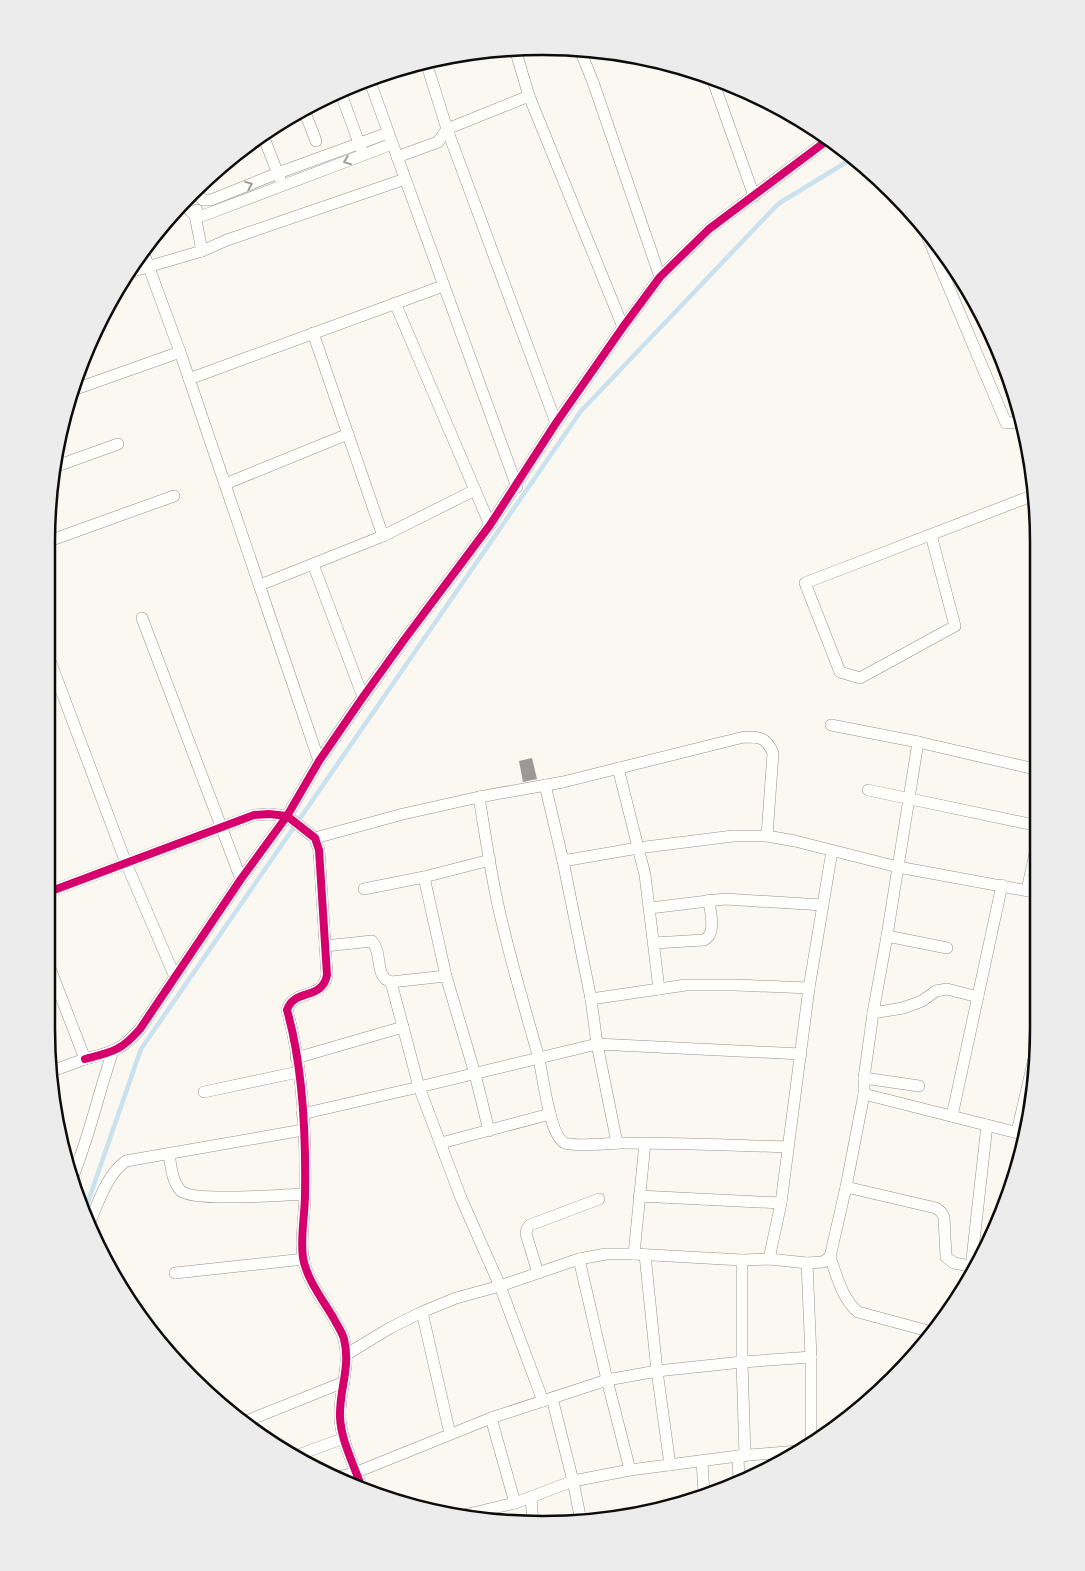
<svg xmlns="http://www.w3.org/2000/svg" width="1085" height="1571" font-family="Spectral,serif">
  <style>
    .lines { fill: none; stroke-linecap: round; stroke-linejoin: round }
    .stream { stroke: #cae2ef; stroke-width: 4.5 }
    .building { fill: #9c9a96 }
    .street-casing { stroke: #93928f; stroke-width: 12 }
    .street { stroke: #fefefd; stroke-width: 11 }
    .cycleway-casing { stroke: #fff; stroke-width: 11 }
    .cycleway { stroke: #d6006c; stroke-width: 8 }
    .oneway { stroke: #9d9d9d }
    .rim { fill: none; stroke: #0c0c0c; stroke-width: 2.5 }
  </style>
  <rect width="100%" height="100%" fill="#faf8f0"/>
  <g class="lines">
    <!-- stream -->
    <polyline class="stream" points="83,1216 141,1049 581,411 778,204 853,158"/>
  </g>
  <!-- building -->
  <polygon class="building" points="532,758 537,779 523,782 519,761"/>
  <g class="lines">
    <!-- street casing -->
    <g class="street-casing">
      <g id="street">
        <polyline points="515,49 529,96 623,327"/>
        <polyline points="580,50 593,82 660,277"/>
        <polyline points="426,62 447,129 556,423"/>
        <polyline points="712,78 754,196"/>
        <polyline points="369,79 517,487"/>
        <polyline points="340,91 362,151"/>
        <polyline points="304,110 316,141"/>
        <polyline points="262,133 280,179"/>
        <polyline points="397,157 438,142 447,129 529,96"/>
        <polyline points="195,188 198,195 203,200 211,200 278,173 388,133"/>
        <path d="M185,201C188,210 192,215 202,216L392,144"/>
        <polyline points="197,210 195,215 202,251"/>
        <polyline points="923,226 1006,423 1021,422"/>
        <polyline points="144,254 180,352 319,761"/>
        <polyline points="130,272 202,251 227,240 405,179"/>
        <polyline points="395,303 475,490"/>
        <polyline points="313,333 383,536"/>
        <polyline points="189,379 443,286"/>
        <polyline points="70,391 180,352"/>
        <polyline points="54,467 118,444"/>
        <polyline points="225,484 348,434"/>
        <polyline points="931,535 955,626 860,678 840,672 805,583 1034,495"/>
        <polyline points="46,542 174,496"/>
        <polyline points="313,564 363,697"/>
        <polyline points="260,585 383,536 475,490 490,525"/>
        <polyline points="142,618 241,879"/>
        <polyline points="49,658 126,863 175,977"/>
        <polyline points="831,725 918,742 1039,770"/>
        <polyline points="618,768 645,875 659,989"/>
        <polyline points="545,785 563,861 591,999 597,1044 617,1143"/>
        <polyline points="868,790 1039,826"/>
        <path d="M479,797C485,833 490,869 498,905C509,956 524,1005 538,1055C543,1073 549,1137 565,1143C574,1147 610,1143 622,1143C677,1143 733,1145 788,1147"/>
        <path d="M315,838L403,814L479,797L563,782L744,737C760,737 766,737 773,753L767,836"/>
        <polyline points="563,861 638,848 733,836 767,836 795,841 898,867 1039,893"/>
        <polyline points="424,877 446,976 475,1074 489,1131"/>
        <polyline points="364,889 424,877 490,860"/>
        <polyline points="1027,890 1039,835"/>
        <path d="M46,893L254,815L269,814L287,816L315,838L319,850L327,975C322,1001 294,988 287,1010C303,1067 306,1135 305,1194C305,1215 300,1237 303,1258C307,1280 323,1300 334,1319C337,1325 342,1332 344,1339C351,1368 339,1389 340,1417C341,1442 355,1466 362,1489"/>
        <polyline points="650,908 725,899 823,905"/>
        <polyline points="887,936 947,948"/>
        <path d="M654,943L704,940C717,934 710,912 709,900"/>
        <path d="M325,946L372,941C383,953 374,977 391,982L446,976"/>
        <polyline points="46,958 85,1059 52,1071"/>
        <polyline points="591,999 686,985 736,985 809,988"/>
        <polyline points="873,1013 903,1008 922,1001 936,991 947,989 978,997"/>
        <polyline points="296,1058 403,1027"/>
        <path d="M85,1059C112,1052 121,1051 140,1029L241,879L287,816L319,761L363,697L404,640L490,525L556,423L623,327L660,277L709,229L829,139"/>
        <polyline points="864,1078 919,1086"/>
        <polyline points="204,1092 298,1072"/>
        <polyline points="864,1094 1026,1135"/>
        <polyline points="302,1114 419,1087 391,982"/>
        <polyline points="952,1116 1002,885"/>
        <polyline points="1017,1132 1038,1041"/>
        <polyline points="441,1143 550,1114"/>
        <path d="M169,1154C171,1166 172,1182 181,1191C193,1202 284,1195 305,1194"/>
        <path d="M71,1181C89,1139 98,1094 113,1051"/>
        <polyline points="846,1187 936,1208 941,1212 944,1217 946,1257 954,1263 975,1267"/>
        <polyline points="639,1196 781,1203"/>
        <path d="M88,1226C98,1204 106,1175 126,1161L303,1130"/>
        <polyline points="634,1254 645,1143"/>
        <polyline points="645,1255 657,1371 670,1465"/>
        <polyline points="830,1257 846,1187 864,1094 864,1078 873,1013 887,936 918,742"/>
        <polyline points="579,1259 607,1380 630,1470"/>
        <polyline points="769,1259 781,1203 809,988 832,851"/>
        <polyline points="742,1260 742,1362 745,1456"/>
        <polyline points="807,1263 811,1357 811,1443"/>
        <polyline points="175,1273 304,1259"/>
        <polyline points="538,1273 526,1234 527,1229 530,1225 599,1199"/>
        <polyline points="970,1277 987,1125"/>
        <polyline points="422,1312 450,1434"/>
        <path d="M347,1354L390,1328L422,1312L456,1298L500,1286L579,1259L606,1254H634L742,1260L769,1259L807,1263L823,1262L830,1257C837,1276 842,1299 858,1312L932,1332"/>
        <polyline points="552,1398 573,1481 581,1521"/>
        <polyline points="543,1401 500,1286 461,1198 419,1087 597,1044 801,1054"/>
        <polyline points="244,1422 344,1382"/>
        <polyline points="738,1456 739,1481"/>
        <polyline points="293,1457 344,1438"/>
        <polyline points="702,1461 704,1493"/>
        <polyline points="335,1478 357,1472 491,1418"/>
        <polyline points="531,1497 533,1524"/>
        <polyline points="515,1503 491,1418 607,1380 657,1371 742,1362 811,1357"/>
        <polyline points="460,1516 515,1503 573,1481 630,1470 738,1456 798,1451"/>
      </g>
    </g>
    <!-- street -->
    <use href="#street" class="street"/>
    <!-- cycleway casing -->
    <g class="cycleway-casing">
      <g id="cycleway">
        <path d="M46,893L254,815L269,814L287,816L315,838L319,850L327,975C322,1001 294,988 287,1010C303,1067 306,1135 305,1194C305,1215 300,1237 303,1258C307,1280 323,1300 334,1319C337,1325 342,1332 344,1339C351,1368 339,1389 340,1417C341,1442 355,1466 362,1489"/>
        <path d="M85,1059C112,1052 121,1051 140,1029L241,879L287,816L319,761L363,697L404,640L490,525L556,423L623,327L660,277L709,229L829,139"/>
      </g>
    </g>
    <!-- cycleway -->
    <use href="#cycleway" class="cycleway"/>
  </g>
  <!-- one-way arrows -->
  <defs><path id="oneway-chevron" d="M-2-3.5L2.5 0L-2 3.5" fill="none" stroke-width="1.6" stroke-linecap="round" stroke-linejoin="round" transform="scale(1.25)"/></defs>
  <g class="oneway">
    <use href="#oneway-chevron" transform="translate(347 161) rotate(159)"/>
    <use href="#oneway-chevron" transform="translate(249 185) rotate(-22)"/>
  </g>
  <!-- crop -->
  <path d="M0 0H1085V1571H0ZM542 55H543A487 487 0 0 1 1030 542V1029A487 487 0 0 1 543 1516H542A487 487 0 0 1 55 1029V542A487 487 0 0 1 542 55Z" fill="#ececec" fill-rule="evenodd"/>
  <path class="rim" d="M542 55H543A487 487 0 0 1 1030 542V1029A487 487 0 0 1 543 1516H542A487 487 0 0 1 55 1029V542A487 487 0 0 1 542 55Z"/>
</svg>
